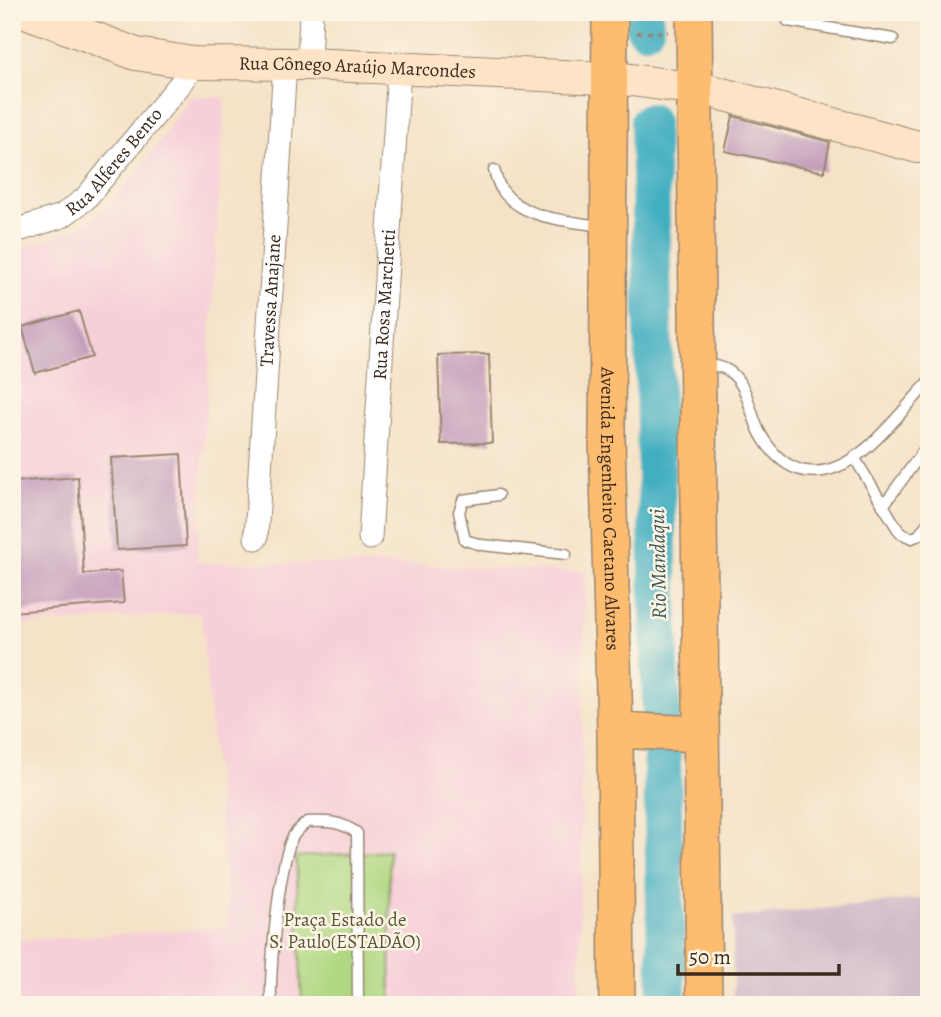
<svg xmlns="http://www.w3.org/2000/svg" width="941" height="1017" font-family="Alegreya,serif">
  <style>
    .built { fill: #f6cfd8 }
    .industrial { fill: #d1bdca }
    .green { fill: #b0d882; stroke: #768150; stroke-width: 2 }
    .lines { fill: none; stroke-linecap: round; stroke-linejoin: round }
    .river { stroke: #43afc1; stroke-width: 38 }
    .building { fill: #c29cba }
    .lane-casing { stroke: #988672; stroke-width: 13 }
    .street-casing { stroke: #988672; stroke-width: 25 }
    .secondary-casing { stroke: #988672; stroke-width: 34 }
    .primary-casing { stroke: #988672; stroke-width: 38 }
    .path { stroke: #988672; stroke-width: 3.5; stroke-dasharray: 5 5; stroke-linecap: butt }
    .lane { stroke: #fff; stroke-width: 10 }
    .street { stroke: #fff; stroke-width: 23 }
    .secondary { stroke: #fee4c6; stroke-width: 32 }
    .primary { stroke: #fdbc70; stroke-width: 35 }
    .labels { text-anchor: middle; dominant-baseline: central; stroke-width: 5; stroke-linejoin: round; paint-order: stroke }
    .street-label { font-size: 19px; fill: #3b2a1e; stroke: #fcf5e5 }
    .park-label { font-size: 19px; fill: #585637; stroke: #fcf5e5 }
    .water-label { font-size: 21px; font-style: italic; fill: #3e5957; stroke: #fcf5e5 }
  </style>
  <rect width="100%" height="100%" fill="#fcf5e5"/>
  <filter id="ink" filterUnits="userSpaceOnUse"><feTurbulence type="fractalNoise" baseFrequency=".0143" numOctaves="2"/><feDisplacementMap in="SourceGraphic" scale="14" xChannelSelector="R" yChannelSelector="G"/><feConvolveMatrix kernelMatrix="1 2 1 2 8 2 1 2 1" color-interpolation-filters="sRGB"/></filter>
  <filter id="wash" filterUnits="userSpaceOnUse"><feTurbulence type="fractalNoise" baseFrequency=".00686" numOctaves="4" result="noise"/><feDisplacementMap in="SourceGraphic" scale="28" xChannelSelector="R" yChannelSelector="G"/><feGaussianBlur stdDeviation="1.57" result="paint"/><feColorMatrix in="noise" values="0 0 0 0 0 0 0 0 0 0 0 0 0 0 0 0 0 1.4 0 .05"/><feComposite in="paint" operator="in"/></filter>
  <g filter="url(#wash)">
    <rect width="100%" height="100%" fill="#f5e2c7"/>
    <!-- built -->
    <polygon class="built" points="191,96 225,98 197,562 415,565 585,572 579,1005 13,1005 12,941 229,927 201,612 12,626 12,252 77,229 107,208 144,163"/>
    <!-- industrial -->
    <polygon class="industrial" points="929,898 929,1005 733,1005 733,918"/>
    <!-- green -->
    <polygon class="green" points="389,851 391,1005 302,1005 296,857"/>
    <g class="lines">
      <!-- river -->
      <g class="river">
        <polyline points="644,12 645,28"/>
        <polyline points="649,122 667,1005"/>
      </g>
    </g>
    <g id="blocks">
      <!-- building -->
      <g class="building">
        <polygon points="733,116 830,142 824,172 725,151"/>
        <polygon points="79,311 92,357 35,373 22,327"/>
        <polygon points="489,354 492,443 441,444 438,355"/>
        <polygon points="181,454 186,546 117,550 111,458"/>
        <polygon points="78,477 84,574 121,571 124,603 12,612 12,482"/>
      </g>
    </g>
  </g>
  <g filter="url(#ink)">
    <use href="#blocks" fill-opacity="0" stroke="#988672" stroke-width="2"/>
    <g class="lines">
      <!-- lane casing -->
      <g class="lane-casing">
        <g id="lane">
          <polyline points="788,21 893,39"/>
          <path d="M494,170C496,176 498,185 502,190C524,221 571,220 604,227"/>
          <path d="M704,364C712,365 722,366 729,371C749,386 749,412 760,433C785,478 822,483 862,452C887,432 907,405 929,382"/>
          <polyline points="854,457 900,533 912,538 919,535 929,521"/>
          <polyline points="498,495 463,500 459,512 465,540 482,545 566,554"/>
          <polyline points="883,506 929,443"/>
          <path d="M271,1005C270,967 278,871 292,838C295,832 301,827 307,822C327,821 340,821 357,833L358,1005"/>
        </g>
      </g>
      <!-- street casing -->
      <g class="street-casing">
        <g id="street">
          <polyline points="309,64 311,12"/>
          <path id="s1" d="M12,232L62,216L85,199L182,82L193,63"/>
          <path id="s2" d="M256,538L285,63"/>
          <path id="s3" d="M370,538L399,69"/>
        </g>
      </g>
      <!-- secondary casing -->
      <g class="secondary-casing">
        <g id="secondary">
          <path id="s4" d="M26,12L136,54L193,63L309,64L624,79L711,91L918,147L929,145"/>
        </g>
      </g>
      <!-- primary casing -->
      <g class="primary-casing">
        <g id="primary">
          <path id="s5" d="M610,12L607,439L615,730L617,1005"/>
          <polyline points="694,12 704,1005"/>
          <polyline points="615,730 701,734"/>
        </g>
      </g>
      <!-- path -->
      <polyline class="path" points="637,33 668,32"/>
      <!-- lane -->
      <use href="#lane" class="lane"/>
      <!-- street -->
      <use href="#street" class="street"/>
      <!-- secondary -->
      <use href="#secondary" class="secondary"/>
      <!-- primary -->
      <use href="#primary" class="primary"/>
    </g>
  </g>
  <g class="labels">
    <!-- street labels -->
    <g class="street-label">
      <text stroke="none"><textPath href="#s4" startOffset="340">Rua Cônego Araújo Marcondes</textPath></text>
      <text stroke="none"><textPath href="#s1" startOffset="128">Rua Alferes Bento</textPath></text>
      <text stroke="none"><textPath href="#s2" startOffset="238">Travessa Anajane</textPath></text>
      <text stroke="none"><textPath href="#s3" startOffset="234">Rua Rosa Marchetti</textPath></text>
      <text stroke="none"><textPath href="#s5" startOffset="497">Avenida Engenheiro Caetano Alvares</textPath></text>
    </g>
    <!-- park labels -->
    <g class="park-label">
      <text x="345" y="920">Praça Estado de<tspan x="345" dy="22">S. Paulo(ESTADÃO)</tspan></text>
    </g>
    <!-- water labels -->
    <g class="water-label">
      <text transform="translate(658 564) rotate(-91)">Rio Mandaqui</text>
    </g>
  </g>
  <!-- margin -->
  <rect width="941" height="1017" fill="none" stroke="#fcf5e5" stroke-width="42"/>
  <!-- scale -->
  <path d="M678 964v10h161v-10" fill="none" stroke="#3b2a1e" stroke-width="3.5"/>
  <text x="689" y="964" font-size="21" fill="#3b2a1e" stroke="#fcf5e5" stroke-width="5" paint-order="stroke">50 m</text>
</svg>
